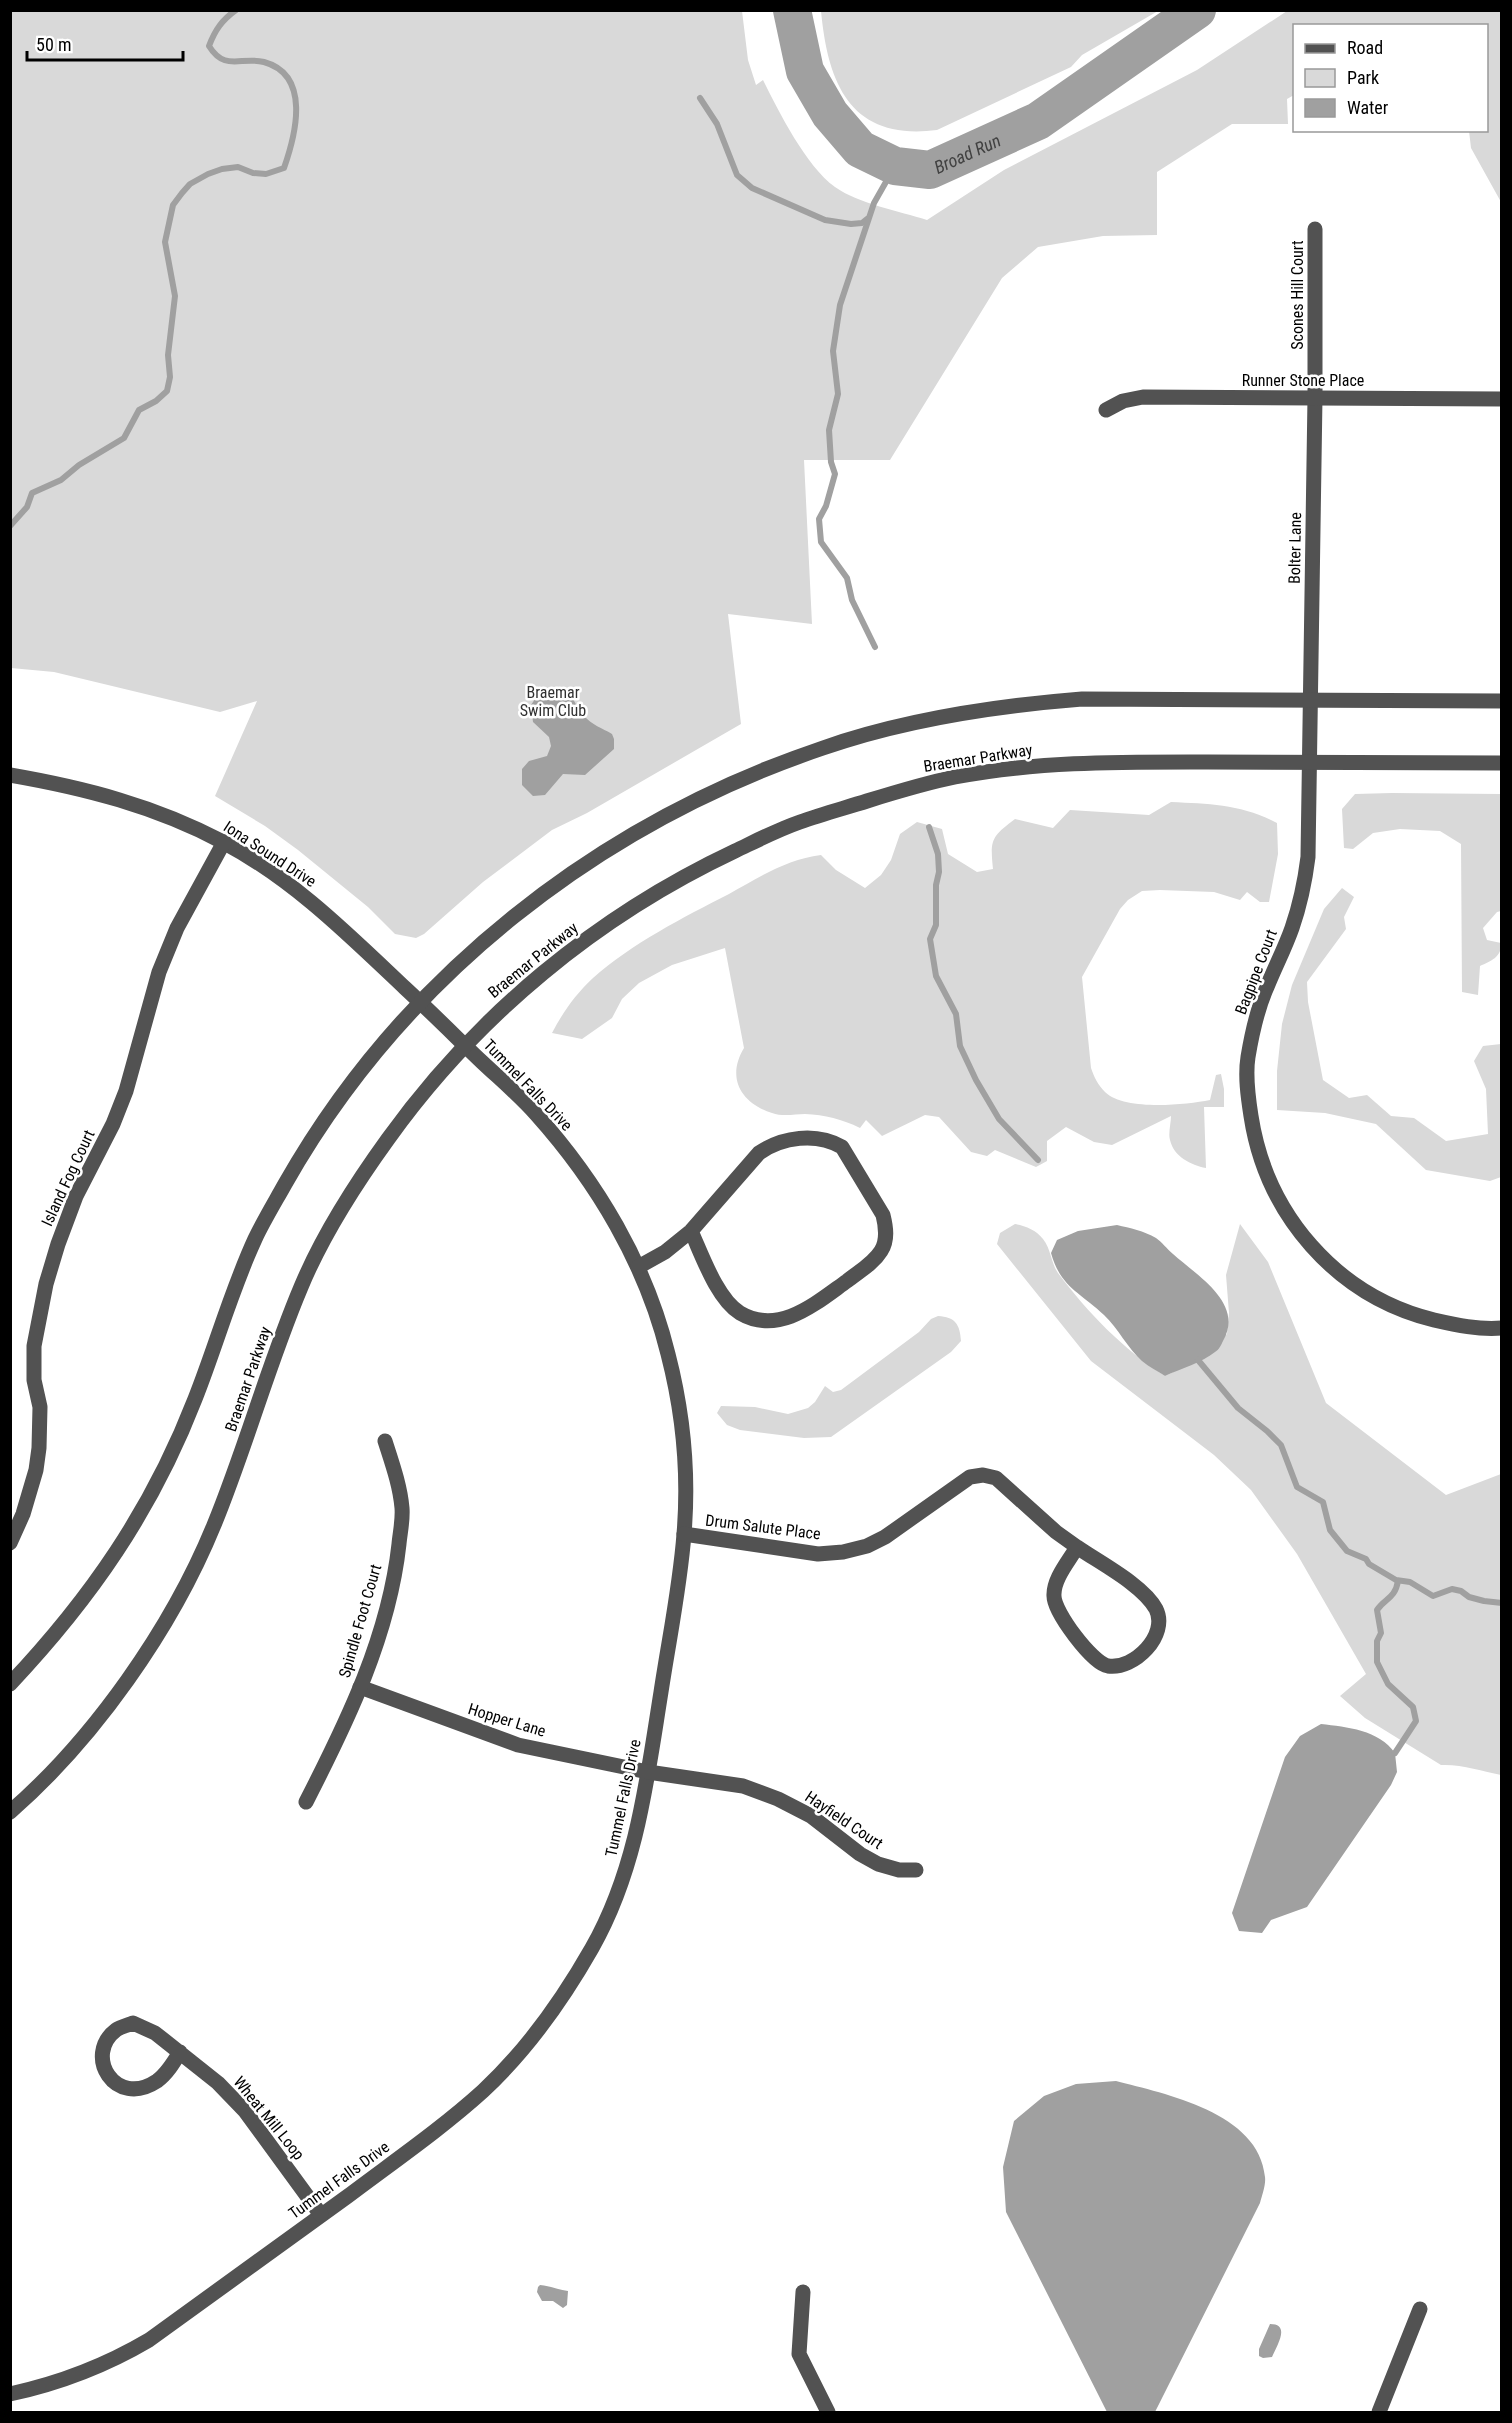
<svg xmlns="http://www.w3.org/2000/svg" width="1512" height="2423" font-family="'Roboto Condensed',sans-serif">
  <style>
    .green { fill: #d9d9d9 }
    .water { fill: #a0a0a0 }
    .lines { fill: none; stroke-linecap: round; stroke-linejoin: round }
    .stream { stroke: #a0a0a0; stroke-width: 6 }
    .river { stroke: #a0a0a0; stroke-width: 38 }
    .minor { stroke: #525252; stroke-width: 15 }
    .labels { text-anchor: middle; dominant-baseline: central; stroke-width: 5; stroke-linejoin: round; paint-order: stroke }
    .street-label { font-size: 16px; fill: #000; stroke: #fff }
    .park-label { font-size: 16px; fill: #303030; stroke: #fff }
    .water-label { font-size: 18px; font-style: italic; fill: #414141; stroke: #fff }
  </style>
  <rect width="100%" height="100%" fill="#fff"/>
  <!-- green -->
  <g class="green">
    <path d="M10,11H742L748,60L756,85L763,80C779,112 806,166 835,187C859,204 899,211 927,220L1004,170L1197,70L1287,11H1501V202L1471,148L1469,131L1486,130V26H1294V95L1287,99L1288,124H1232L1157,172V235L1103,236L1038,247L1002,278L890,460H804L812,624L728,614L741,724L587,813L552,830L483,882L424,934L416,938L395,934L368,907L298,850L265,826L215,796L257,701L220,712L54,672L11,668Z"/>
    <path d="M821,11V10L1158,11L1082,55L1071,67L937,130C851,141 828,85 821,11Z"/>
    <path d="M1392,793L1501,794V911L1497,912L1483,928L1487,940L1501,943C1502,957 1491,961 1480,966L1478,995L1462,992L1461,844L1440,831L1400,829L1373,833L1353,849L1344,848L1342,809L1355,794Z"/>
    <path d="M1171,802C1210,804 1241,804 1277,823L1278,854L1269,902H1260L1247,892L1240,900L1214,892L1160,890L1142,891L1128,900L1120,909L1082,977L1091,1068C1094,1077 1098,1085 1105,1092C1125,1111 1184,1105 1210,1100L1216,1075L1221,1074L1224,1089V1107H1204L1206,1168C1191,1165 1174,1157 1170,1140C1168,1134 1171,1123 1171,1116L1112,1145L1094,1142L1066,1127L1047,1141V1161L1036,1167L995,1150L987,1156L971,1152L939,1117L925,1115L882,1136L866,1120L860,1128C842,1119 825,1115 805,1114C795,1114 783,1117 772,1113C741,1103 726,1078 744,1048L725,948L672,965L639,983L622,999L612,1018L582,1039L552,1033C563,1012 575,995 593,978C633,943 682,918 729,894C758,878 787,859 821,855L836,870L865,888L881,875L891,860L900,834L917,822L942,829L948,854L977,872L993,869C990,840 991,837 1015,819L1053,828L1070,810L1149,815Z"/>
    <polygon points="1342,888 1354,897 1344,917 1346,929 1307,982 1308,1002 1323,1080 1349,1098 1367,1095 1391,1116 1414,1118 1446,1141 1488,1134 1486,1089 1474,1061 1483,1046 1501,1044 1501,1177 1490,1181 1426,1170 1376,1124 1325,1113 1277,1110 1277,1071 1282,1024 1292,985 1324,909"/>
    <path d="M1015,1224C1026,1226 1036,1230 1043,1239C1051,1249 1051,1263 1058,1273C1088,1313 1123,1349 1165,1376L1183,1367L1227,1334L1229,1313L1226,1275L1240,1224L1268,1262L1326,1403L1446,1495L1501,1474V1775C1482,1771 1461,1764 1441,1765L1365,1718L1340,1696L1366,1674L1297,1554L1251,1490L1214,1455L1091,1361L997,1244L1000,1233Z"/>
    <path d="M938,1316C955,1317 960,1324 961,1341L951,1352L831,1437L804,1438L740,1430L727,1425L717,1413L721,1406L755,1407L788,1414L808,1408L815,1402L825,1386L833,1392L841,1390L919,1332L931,1319Z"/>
  </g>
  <!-- water -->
  <g class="water">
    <path d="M554,688C576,692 572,703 584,716C592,725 602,728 612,734L614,739V749L585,775L563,774L545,795L533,796L522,785V769L529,761L547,756L551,746L549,737L533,722L531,705L539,693Z"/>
    <path d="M1117,1225C1130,1228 1144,1231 1156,1238C1162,1242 1167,1249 1173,1254C1196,1275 1245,1303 1223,1341C1221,1345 1219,1350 1215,1352C1203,1362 1180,1369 1165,1376C1158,1371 1149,1367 1142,1361C1128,1349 1118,1328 1104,1315C1080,1292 1061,1288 1051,1253L1057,1240L1078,1231Z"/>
    <path d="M1321,1724C1347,1727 1379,1730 1395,1753L1397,1772L1391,1785L1307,1907L1271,1920L1262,1933L1239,1931L1232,1913L1285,1757L1300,1736Z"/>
    <path d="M1116,2081C1165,2094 1259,2112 1265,2177C1266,2185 1262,2195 1260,2203L1155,2412H1107L1006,2212L1003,2167L1014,2121L1044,2096L1076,2084Z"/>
    <path d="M540,2285C551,2286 558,2290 568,2291L567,2305L563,2308L553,2301H542L537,2292L538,2287Z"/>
    <path d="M1270,2324C1291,2324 1277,2345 1272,2357L1263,2358L1259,2356V2349Z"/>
  </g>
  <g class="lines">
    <!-- stream -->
    <g class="stream">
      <polyline points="700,98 717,124 737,175 752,188 825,220 851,224 862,223 867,219"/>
      <path d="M10,526L27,507L32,493L61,480L79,465L124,438L139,410L156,401L167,391L170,377L168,355L175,296L165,242L173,205L182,193L190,184L208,174L222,169L238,167L253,173L266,174L284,168C296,134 311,75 264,62C241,56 225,72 209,46C215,30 222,20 236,10"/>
      <polyline points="875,647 852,600 847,578 821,542 819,519 826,506 835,474 831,462 829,430 838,394 833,351 840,305 874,203 895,166"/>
      <polyline points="929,827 938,854 939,872 936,885 936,925 930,939 936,976 956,1014 960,1046 976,1080 999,1119 1038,1160"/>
      <polyline points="1198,1360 1238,1408 1267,1431 1281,1445 1297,1487 1323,1502 1330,1530 1347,1551 1366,1559 1369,1564 1396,1580 1410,1582 1433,1596 1452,1589 1461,1591 1469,1597 1484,1601 1502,1603"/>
      <path d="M1395,1753L1416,1721L1413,1707L1388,1684L1377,1662V1641L1381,1633L1377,1610C1385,1598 1395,1599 1398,1581"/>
    </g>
    <!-- river -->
    <path class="river" id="s1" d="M792,10L805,71L830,114L860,149L895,166L930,170L1038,121L1197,10"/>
    <!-- minor -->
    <g class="minor">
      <path d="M1315,229V397L1308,857C1305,881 1300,905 1292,928C1285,948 1275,967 1267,987C1257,1009 1252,1033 1248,1057C1245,1076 1248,1097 1251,1116C1266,1214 1336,1296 1434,1320C1456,1325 1479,1330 1502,1328"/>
      <polyline points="1106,410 1123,401 1143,397 1502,399"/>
      <path d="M10,775C85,788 155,806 223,842C293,879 348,934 405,988C431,1012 456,1037 482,1062C500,1079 519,1095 536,1114C597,1182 646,1264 668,1354C683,1412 689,1474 684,1534C680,1587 669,1639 661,1692C647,1779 637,1869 592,1948C563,1999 526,2051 483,2091C441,2129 393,2162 348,2196C282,2244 216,2292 149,2340C105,2366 61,2383 10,2394"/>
      <path d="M638,1267L665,1252L691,1231L759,1153C782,1137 816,1132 842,1147L883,1215C886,1227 888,1240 881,1251C873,1264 858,1272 847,1281C816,1303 779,1336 740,1313C717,1299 702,1255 691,1231"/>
      <path d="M684,1534L818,1554L843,1552L867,1546L885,1537L970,1477L983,1475L996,1478L1056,1532L1077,1547C1069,1561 1053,1579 1054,1596C1054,1612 1092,1663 1108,1666C1134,1670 1169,1635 1156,1609C1143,1585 1100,1563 1077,1547"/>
      <polyline points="10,1543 23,1514 36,1470 39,1448 40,1407 34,1380 34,1346 46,1284 58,1244 76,1196 113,1124 126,1091 159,972 177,928 224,842"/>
      <path d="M10,1684C91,1598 152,1510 195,1399C216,1346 231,1291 255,1239C264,1220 275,1202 285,1184C403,976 598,824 823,748C906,719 994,706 1082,699L1502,701"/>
      <polyline points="360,1687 518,1745 648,1772 743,1786 778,1799 811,1816 860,1854 878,1864 899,1870 916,1870"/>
      <path d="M306,1802C347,1722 389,1636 399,1544C400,1533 403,1520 402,1508C400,1485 392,1463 385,1441"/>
      <path d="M10,1812C94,1739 172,1628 214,1525C246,1447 268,1365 301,1287C323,1234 354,1186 388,1139C477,1015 597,916 735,851C756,841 777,830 800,822C822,814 845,808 867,801C896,792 925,783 955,777C1038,761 1123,762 1208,762C1306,762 1404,763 1502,763"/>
      <path d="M180,2052C174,2062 167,2074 157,2081C115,2109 83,2055 116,2030C120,2027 128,2025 133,2023L155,2033L218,2083L245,2111L321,2215"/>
      <polyline points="803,2292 799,2354 828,2412"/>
      <polyline points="1379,2412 1420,2309"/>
    </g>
  </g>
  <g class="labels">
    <!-- street labels -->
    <g class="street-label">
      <text transform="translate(1297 295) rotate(-90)">Scones Hill Court</text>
      <text x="1303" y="380">Runner Stone Place</text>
      <text transform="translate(1295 548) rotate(-89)">Bolter Lane</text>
      <text transform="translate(978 758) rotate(-9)">Braemar Parkway</text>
      <text transform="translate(270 854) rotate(33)">Iona Sound Drive</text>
      <text transform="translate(533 960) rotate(-39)">Braemar Parkway</text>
      <text transform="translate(1256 972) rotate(-69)">Bagpipe Court</text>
      <text transform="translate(528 1085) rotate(46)">Tummel Falls Drive</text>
      <text transform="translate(68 1178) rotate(-65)">Island Fog Court</text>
      <text transform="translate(248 1379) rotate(-71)">Braemar Parkway</text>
      <text transform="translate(763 1527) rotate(7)">Drum Salute Place</text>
      <text transform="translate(360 1621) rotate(-74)">Spindle Foot Court</text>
      <text transform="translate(507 1720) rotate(17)">Hopper Lane</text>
      <text transform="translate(623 1798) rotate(-78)">Tummel Falls Drive</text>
      <text transform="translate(844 1820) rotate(34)">Hayfield Court</text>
      <text transform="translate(269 2118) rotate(51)">Wheat Mill Loop</text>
      <text transform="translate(339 2180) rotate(-36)">Tummel Falls Drive</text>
    </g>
    <!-- park labels -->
    <g class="park-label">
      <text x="553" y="692">Braemar<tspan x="553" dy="18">Swim Club</tspan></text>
    </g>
    <!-- water labels -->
    <g class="water-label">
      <text stroke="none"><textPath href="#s1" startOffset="273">Broad Run</textPath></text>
    </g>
  </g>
  <!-- border -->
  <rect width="1512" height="2423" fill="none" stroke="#000000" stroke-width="24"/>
  <!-- legend -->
  <rect x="1293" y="24" width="195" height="108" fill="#ffffff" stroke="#999999" stroke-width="1.5"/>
  <rect x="1305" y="44" width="30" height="9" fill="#525252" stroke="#999999" stroke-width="1.5"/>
  <text x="1347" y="54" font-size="18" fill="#000000">Road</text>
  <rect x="1305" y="69" width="30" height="18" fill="#d9d9d9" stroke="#999999" stroke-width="1.5"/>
  <text x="1347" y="84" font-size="18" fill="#000000">Park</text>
  <rect x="1305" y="99" width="30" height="18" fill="#a0a0a0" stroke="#999999" stroke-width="1.5"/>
  <text x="1347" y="114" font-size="18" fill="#000000">Water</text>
  <!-- scale -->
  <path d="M27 51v9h156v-9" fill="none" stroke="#000000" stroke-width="3"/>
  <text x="36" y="51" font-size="18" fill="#000000" stroke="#ffffff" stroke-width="4.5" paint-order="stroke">50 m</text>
</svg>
